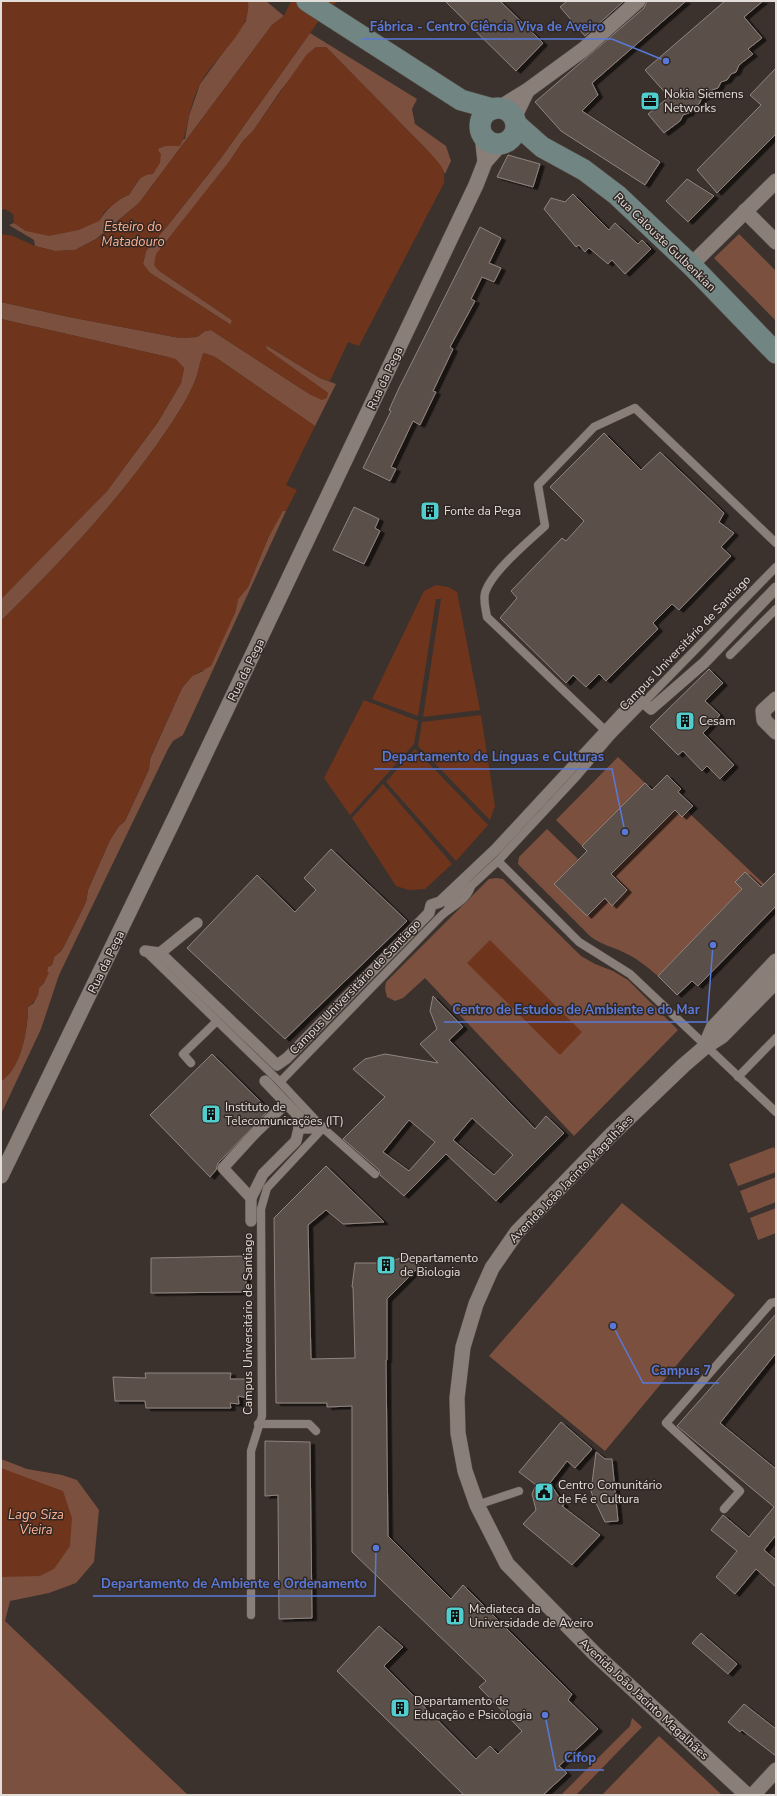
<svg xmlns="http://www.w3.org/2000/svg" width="777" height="1796" font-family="'Nunito Sans',sans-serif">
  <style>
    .green { fill: #7b503f }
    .water { fill: #6f351c }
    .building { fill: #5a4f4a; stroke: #90847f; fill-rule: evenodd; filter: url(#shadow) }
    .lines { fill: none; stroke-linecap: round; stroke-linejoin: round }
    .service-casing { stroke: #58504c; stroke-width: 9 }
    .pedestrian-casing { stroke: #58504c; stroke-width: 12 }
    .minor-casing { stroke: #58504c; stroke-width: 16 }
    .secondary-casing { stroke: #58504c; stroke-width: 22 }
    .service { stroke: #8a7e79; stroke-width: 8 }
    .pedestrian { stroke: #8a7e79; stroke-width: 11 }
    .minor { stroke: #8a7e79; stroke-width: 15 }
    .secondary { stroke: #718582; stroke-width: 21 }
    .labels { text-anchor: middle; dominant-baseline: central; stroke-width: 3; stroke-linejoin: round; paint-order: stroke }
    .poi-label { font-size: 12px; fill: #e4dedb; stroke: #312723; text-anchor: start }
    .street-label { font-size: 12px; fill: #e4dedb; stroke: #312723 }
    .water-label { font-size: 13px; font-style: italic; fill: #fbb193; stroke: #312723 }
    .leader { fill: none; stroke: #5979d9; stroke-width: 1.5 }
    .callout-dot { fill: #5979d9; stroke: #312723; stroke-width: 1.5 }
    .callout-label { font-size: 13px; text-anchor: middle; font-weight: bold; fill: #5979d9; stroke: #312723; stroke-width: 3; stroke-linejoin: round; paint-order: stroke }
  </style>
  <defs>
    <filter id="shadow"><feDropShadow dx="4.5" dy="2.5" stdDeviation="0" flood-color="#0009"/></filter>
  </defs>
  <rect width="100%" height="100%" fill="#3b312d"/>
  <!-- green -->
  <g class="green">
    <path d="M248,1H266L284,16L272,25L139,203L96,239L75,250L55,251L35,246L34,240L9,225L14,223L26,231L99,221C106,210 117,199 129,195C139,178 151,166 159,148L185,139L189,116L200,84L246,21Z"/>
    <polygon points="310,33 417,99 412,109 415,124 446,146 451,161 445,174 440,165 429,152 326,47 316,47 281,90 253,131 243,141 158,270 232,320 231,325 150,273 143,264 146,251 169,224 221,158"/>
    <polygon points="739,234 776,271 776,321 714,258"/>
    <path d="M1,302L69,317L180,338L197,337L205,331L211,330L311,395L328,393L266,349V345L320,378L336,384L315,426L215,357L204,353C201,356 198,374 195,381C189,396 180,410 171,424C123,496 63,560 1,621V599L107,491L158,422L181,383L184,368L168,357L1,319Z"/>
    <path d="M283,510L286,511L183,735L173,741L168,749L59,975L41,1029L1,1114V1081C21,1069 28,1029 28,1007L34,1003L39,988L44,983L48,967L52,965L54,957L62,950L86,902L88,890L110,840L119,826L125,821L149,769L150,759L182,688L192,676L203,671L235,613L238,599L248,587L268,538Z"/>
    <polygon points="618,757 645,783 582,846 556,820"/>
    <path d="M675,810L682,817L688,812L764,884L761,887L745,872L735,882L742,889L658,976C647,967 637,958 623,952C611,946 604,946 591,937L518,864L519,857L547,829L578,859L554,884L587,916L605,898L612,905L627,891L611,874Z"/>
    <polygon points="496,878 503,879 581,956 595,964 613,971 628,980 678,1030 574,1136 425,978 403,998 395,1001 387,997 385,989 386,982 489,879"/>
    <polygon points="774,1147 776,1152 776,1172 738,1186 729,1164"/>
    <polygon points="776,1177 776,1202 748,1213 740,1191"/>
    <polygon points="622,1203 735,1295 605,1451 489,1356"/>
    <polygon points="776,1208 776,1233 758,1240 750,1218"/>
    <polygon points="1,1459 27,1469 62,1475 77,1480 99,1510 94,1562 76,1583 49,1593 10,1601 5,1621 188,1795 1,1795"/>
    <polygon points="632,1718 642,1727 576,1795 561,1795 630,1726"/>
    <polygon points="659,1736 722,1795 604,1795 603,1794"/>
  </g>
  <!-- water -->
  <g class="water">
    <path d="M1,1H248C253,30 212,59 200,84C195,94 191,106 189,116C186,127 186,136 180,146H166L159,148L158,150L161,154L160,163L153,174C138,175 136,184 129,195L123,197L104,212L99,221L79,230L49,236L26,231L14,223L13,214L5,209L1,210Z"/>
    <path d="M291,1H337L335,4L330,5L221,158L169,224L146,251L143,264L150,273L231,325L232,320L158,270L154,265L156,254L231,159L243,141L253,131L307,54L316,47H326L429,152C438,162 446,168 444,183L359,346L348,342L330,381L320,378L266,345L267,349L328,393L327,398L322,400L311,395L211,330L205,331L197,337L180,338L69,317L1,302V234L13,236L35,246L55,251L75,250L97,239L139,203L272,25L284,16Z"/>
    <polygon points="1,319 168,357 176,359 184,368 181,383 158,422 107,491 1,599"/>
    <path d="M204,353L215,357L315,426L286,485L297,490L286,511H283L268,538L248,587L238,599L235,613L211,666L192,676L182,688L150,758L149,769L125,821L119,826L110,840L88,890L86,902L62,950L54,957L52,965L48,967L47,971L49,973L44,983L39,988C39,997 35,1001 28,1007C28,1029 21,1069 1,1081V621C63,560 123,496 171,424C180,410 189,396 195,381C198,374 201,356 204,353Z"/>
    <polygon points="436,585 448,587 457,592 480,710 423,717 441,599 436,599 418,716 372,699 424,591"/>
    <polygon points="364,700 418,721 414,744 350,815 324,778"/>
    <polygon points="481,715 495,806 490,820 418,746 422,722"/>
    <polygon points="415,749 488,825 456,861 386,782"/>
    <polygon points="383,784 452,864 425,889 409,890 396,886 352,818"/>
    <polygon points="490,940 582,1032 560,1055 467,963"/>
    <polygon points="1,1468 63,1491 72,1518 70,1546 54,1569 40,1576 1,1577"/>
  </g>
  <!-- building -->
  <g class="building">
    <polygon points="445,1 500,1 543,43 516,71"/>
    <polygon points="567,1 624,1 585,36 560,7"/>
    <polygon points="647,1 686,1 592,83 598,95 582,111 660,162 645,185 561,131 535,102 644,8"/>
    <polygon points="725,1 763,1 744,17 762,38 748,49 753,54 739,65 736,72 731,74 727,80 721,82 718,88 712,90 708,96 702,98 699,104 692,107 689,113 683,115 680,121 664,133 648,114 669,97 645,70"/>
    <polygon points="776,68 776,134 717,193 697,170 761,105 750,95"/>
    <polygon points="508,155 540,164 533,187 497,177"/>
    <polygon points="687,179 714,196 688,222 666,201"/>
    <polygon points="573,194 609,230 615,223 638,244 642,240 651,249 625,274 612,260 608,264 589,248 585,252 579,245 576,247 544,209 551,198 565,202"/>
    <polygon points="480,227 501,238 489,263 501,268 494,282 482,277 471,299 475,301 450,347 453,349 433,391 436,392 420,425 413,421 391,467 396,469 390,481 363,468 391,411 389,410 399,388"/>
    <polygon points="604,433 641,470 660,452 724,513 719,522 734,533 721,547 731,556 679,610 672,604 653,623 658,629 606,681 599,674 586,687 573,675 566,683 500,618 517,598 511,591 562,538 566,541 584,521 550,487"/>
    <polygon points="354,507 379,519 375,528 380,531 364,564 333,550"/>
    <polygon points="709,669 723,683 705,701 720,715 703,733 734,765 720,779 707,766 702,771 683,751 678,755 650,727"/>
    <polygon points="667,775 681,789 678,792 693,806 682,817 675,810 611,874 627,890 612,906 605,898 587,916 554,884 587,851 582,846 645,783 652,790"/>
    <polygon points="331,849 407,921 285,1039 187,948 257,875 295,912 316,890 304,878"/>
    <polygon points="745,872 761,887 776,872 776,906 698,986 692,981 677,995 658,976 742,889 735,882"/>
    <path d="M433,996L463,1027L449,1040L535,1129L546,1116L564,1133L496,1201L446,1154L404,1196L380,1175L379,1170L343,1139L385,1097L353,1069L365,1059L385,1054L438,1063L420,1044L437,1029L430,1011ZM472,1118L513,1155L494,1175L453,1140ZM409,1120L435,1142L409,1171L383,1152Z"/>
    <polygon points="212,1054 269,1110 218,1163 216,1170 210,1177 150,1115"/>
    <polygon points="326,1166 384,1222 343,1224 326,1210 308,1225 311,1359 355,1358 353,1287 352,1287 355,1263 386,1263 407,1256 420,1266 387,1299 387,1360 386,1360 388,1536 451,1599 463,1585 572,1694 568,1700 598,1729 559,1766 567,1773 543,1795 464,1795 337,1671 379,1626 403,1647 384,1666 476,1759 490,1746 498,1754 522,1731 479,1687 486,1681 352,1552 352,1406 327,1407 327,1403 276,1403 274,1218"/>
    <polygon points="246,1256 246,1292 151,1293 151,1258"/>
    <polygon points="776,1314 776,1353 720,1423 776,1469 776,1535 764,1550 776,1560 776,1587 756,1569 735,1594 716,1577 737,1551 711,1530 723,1515 749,1537 774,1507 677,1426"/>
    <polygon points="145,1373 231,1373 230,1379 247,1379 248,1398 238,1396 239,1404 230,1403 231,1408 146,1408 145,1401 115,1401 113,1377 146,1378"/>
    <polygon points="561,1422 592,1449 575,1468 567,1461 550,1483 564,1505 562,1506 600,1535 572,1565 523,1524 536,1510 532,1494 536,1485 519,1472"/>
    <polygon points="265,1441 310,1442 312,1618 279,1619 278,1495 265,1496"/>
    <polygon points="596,1452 605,1459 612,1459 618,1521 605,1522 593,1497 591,1491"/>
    <polygon points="701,1633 737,1664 728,1674 692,1643"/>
    <polygon points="744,1704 776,1729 776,1756 742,1730 740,1732 728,1722"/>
  </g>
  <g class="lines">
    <!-- service casing -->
    <g class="service-casing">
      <g id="service">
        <polyline points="730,655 776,609"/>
        <path d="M611,736L487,617C486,610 483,601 485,593C491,572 529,541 545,526L538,485L594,427L635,408L776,543"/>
        <polyline points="498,861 579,942 630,974 776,1112"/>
        <polyline points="448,910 449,902 463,888 471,886 498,861 577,776 611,736 776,567"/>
        <polyline points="145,951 280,1082 323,1128 375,1174"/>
        <polyline points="191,1063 183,1054 217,1021"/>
        <polyline points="738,1077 776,1038"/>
        <path d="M280,1082L441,916C451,906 467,901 471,886"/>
        <polyline points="258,1424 309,1424 316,1431"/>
        <polyline points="477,1505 519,1491"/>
        <polyline points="724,1509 740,1491 666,1423 771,1303 776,1302"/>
        <polyline points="251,1615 251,1451 262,1416 261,1209 267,1188 323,1128"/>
      </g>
    </g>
    <!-- pedestrian casing -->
    <g class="pedestrian-casing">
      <g id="pedestrian">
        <polyline points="197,923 160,953 277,1065 287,1058 429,913 431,905 440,902 496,849 637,697 651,709 704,663 776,588"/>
        <polyline points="145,951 160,953"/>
        <polyline points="265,1081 286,1103 255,1133 223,1168 251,1198 263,1174 296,1141 299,1128 299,1116 286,1103"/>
        <polyline points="299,1128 323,1128"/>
        <polyline points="251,1198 251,1221"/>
      </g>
    </g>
    <!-- minor casing -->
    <g class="minor-casing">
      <g id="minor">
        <polyline points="499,108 528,90 584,49 638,1"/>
        <polyline points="514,118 527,91"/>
        <polyline points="482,134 485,162"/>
        <polyline points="745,211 776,242"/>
        <polyline points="691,265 776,181"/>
        <polyline points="776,699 763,711 764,720 776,732"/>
        <polyline points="705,1047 713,1028 776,961"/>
        <path d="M1,1176C162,847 320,516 476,185L485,162L501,144"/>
        <polyline points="747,1795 594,1653 507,1564 477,1505 465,1471 458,1433 457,1398 463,1347 476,1304 492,1268 517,1232 611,1135 684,1065 705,1047 722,1036 776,981"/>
        <polyline points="753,1795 776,1770"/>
      </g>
    </g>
    <!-- secondary casing -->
    <g class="secondary-casing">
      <g id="secondary">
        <polyline points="307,1 461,100 493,109"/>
        <circle cx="498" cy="126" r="18"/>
        <polyline points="516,124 542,147 584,170 617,195 691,265 776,353"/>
      </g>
    </g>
    <!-- service -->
    <use href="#service" class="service"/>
    <!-- pedestrian -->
    <use href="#pedestrian" class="pedestrian"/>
    <!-- minor -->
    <use href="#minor" class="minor"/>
    <!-- secondary -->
    <use href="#secondary" class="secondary"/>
  </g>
  <!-- icons -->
  <defs>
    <g id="office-square" transform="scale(1)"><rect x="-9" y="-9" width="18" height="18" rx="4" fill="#52cdcd" stroke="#312723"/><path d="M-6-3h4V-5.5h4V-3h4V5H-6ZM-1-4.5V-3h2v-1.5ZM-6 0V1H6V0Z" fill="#111"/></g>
    <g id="building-square" transform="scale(1)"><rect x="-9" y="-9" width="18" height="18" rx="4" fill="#52cdcd" stroke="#312723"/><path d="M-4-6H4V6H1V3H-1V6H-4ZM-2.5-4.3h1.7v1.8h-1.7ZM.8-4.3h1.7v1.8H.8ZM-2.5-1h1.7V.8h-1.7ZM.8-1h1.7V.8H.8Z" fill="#111"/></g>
    <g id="civic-square" transform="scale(1)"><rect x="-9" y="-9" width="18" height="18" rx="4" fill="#52cdcd" stroke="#312723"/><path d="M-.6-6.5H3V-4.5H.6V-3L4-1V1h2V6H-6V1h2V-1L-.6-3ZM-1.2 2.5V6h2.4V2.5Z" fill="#111"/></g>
  </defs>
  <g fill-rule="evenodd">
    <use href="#office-square" x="650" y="101"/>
    <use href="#building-square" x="430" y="511"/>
    <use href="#building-square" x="685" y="721"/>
    <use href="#building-square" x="211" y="1114"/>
    <use href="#building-square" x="386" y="1265"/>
    <use href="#civic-square" x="544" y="1492"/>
    <use href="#building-square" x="455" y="1616"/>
    <use href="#building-square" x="400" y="1708"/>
  </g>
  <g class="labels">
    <!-- poi labels -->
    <g class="poi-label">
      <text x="664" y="94">Nokia Siemens<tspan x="664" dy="14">Networks</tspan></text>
      <text x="444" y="511">Fonte da Pega</text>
      <text x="699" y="721">Cesam</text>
      <text x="225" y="1107">Instituto de<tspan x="225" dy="14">Telecomunicações (IT)</tspan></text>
      <text x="400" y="1258">Departamento<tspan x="400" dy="14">de Biologia</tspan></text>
      <text x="558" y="1485">Centro Comunitário<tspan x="558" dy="14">de Fé e Cultura</tspan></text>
      <text x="469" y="1609">Mediateca da<tspan x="469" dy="14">Universidade de Aveiro</tspan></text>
      <text x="414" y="1701">Departamento de<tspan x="414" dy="14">Educação e Psicologia</tspan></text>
    </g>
    <!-- street labels -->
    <g class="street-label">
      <text transform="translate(665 242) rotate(44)">Rua Calouste Gulbenkian</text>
      <text transform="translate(385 378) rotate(-65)">Rua da Pega</text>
      <text transform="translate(685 643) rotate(-46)">Campus Universitário de Santiago</text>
      <text transform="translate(246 670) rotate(-64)">Rua da Pega</text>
      <text transform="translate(106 962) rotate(-64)">Rua da Pega</text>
      <text transform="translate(355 987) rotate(-46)">Campus Universitário de Santiago</text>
      <text transform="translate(571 1179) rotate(-46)">Avenida João Jacinto Magalhães</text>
      <text transform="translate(248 1324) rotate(-90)">Campus Universitário de Santiago</text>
      <text transform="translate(644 1699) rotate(43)">Avenida João Jacinto Magalhães</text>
    </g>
    <!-- water labels -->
    <g class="water-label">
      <text x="133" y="227">Esteiro do<tspan x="133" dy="15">Matadouro</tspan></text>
      <text x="36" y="1515">Lago Siza<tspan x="36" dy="15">Vieira</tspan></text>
    </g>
  </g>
  <!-- callouts -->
  <path class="leader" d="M666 61L612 39H362M625 832L612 769H374M713 945L707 1022H444M613 1326L643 1383H719M376 1548L375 1596H93M545 1715L556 1770H604"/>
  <g class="callout-dot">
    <circle cx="666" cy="61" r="4"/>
    <circle cx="625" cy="832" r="4"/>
    <circle cx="713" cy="945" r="4"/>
    <circle cx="613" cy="1326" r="4"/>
    <circle cx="376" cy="1548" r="4"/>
    <circle cx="545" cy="1715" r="4"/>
  </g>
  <g class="callout-label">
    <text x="487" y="31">Fábrica - Centro Ciência Viva de Aveiro</text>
    <text x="493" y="761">Departamento de Línguas e Culturas</text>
    <text x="576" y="1014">Centro de Estudos de Ambiente e do Mar</text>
    <text x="681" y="1375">Campus 7</text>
    <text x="234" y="1588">Departamento de Ambiente e Ordenamento</text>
    <text x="580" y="1762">Cifop</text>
  </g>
  <!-- border -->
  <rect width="777" height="1796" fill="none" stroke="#e4dedb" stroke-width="4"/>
</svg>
